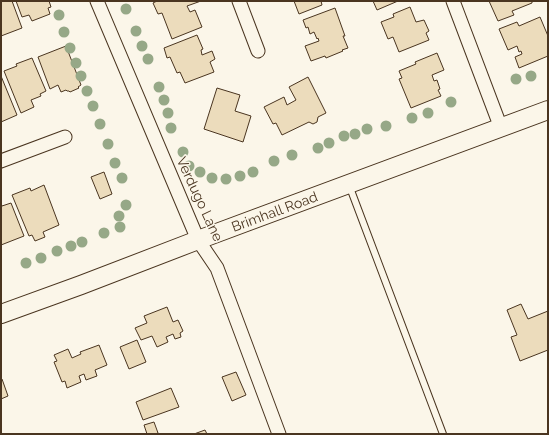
<svg xmlns="http://www.w3.org/2000/svg" width="549" height="435" font-family="Raleway,sans-serif">
  <style>
    .building { fill: #ecdcbc; stroke: #4a3520 }
    .lines { fill: none; stroke-linecap: round; stroke-linejoin: round }
    .lane-casing { stroke: #4a3520; stroke-width: 8 }
    .street-casing { stroke: #4a3520; stroke-width: 15 }
    .secondary-casing { stroke: #4a3520; stroke-width: 20 }
    .lane { stroke: #fbf6e9; stroke-width: 6 }
    .street { stroke: #fbf6e9; stroke-width: 13 }
    .secondary { stroke: #fbf6e9; stroke-width: 18 }
    .tree { fill: #96a887 }
    .labels { text-anchor: middle; dominant-baseline: central; stroke-width: 3; stroke-linejoin: round; paint-order: stroke }
    .street-label { font-size: 14px; fill: #4a3520; stroke: #fbf6e9 }
  </style>
  <rect width="100%" height="100%" fill="#fbf6e9"/>
  <!-- building -->
  <g class="building">
    <polygon points="1,1 12,1 22,28 1,36"/>
    <polygon points="16,1 49,1 51,7 48,8 50,14 32,21 29,15 22,17"/>
    <polygon points="157,1 201,1 187,6 190,12 195,10 202,27 172,39 162,13 158,14 153,3"/>
    <polygon points="294,1 321,1 322,5 299,14"/>
    <polygon points="373,1 398,1 377,10"/>
    <polygon points="489,1 532,1 532,3 512,11 514,15 498,21"/>
    <polygon points="410,7 416,22 424,20 429,31 426,33 429,40 399,52 393,37 388,39 381,22 394,17 393,14"/>
    <polygon points="335,8 345,36 343,36 348,48 342,50 343,51 326,58 325,56 311,61 305,46 319,41 318,38 317,39 314,32 310,34 308,27 306,28 303,20"/>
    <polygon points="540,17 548,36 548,56 519,68 515,57 522,54 521,51 519,52 517,46 508,50 499,29 517,22 519,26"/>
    <polygon points="197,35 203,49 201,50 202,55 212,51 215,59 210,62 214,72 185,83 180,72 177,73 170,57 167,58 164,48"/>
    <polygon points="66,46 81,85 78,87 79,88 70,92 69,91 67,91 66,90 61,92 58,85 50,89 38,57"/>
    <polygon points="437,53 444,70 432,75 434,81 437,80 440,89 438,90 441,96 411,108 399,79 402,78 399,71 416,64 415,62"/>
    <polygon points="32,58 46,91 40,94 41,96 31,100 34,107 21,113 4,71 17,66 16,64"/>
    <polygon points="1,76 17,115 1,122"/>
    <polygon points="308,77 326,113 318,117 317,122 313,124 309,122 282,135 276,123 273,124 264,107 284,97 287,105 296,100 289,87"/>
    <polygon points="217,88 240,95 235,111 251,116 243,142 204,129"/>
    <polygon points="104,172 112,194 100,199 91,177"/>
    <polygon points="44,185 59,225 43,232 45,237 35,241 32,235 29,236 12,195 30,188 31,191"/>
    <polygon points="11,203 24,236 1,245 1,204 2,206"/>
    <polygon points="521,304 528,319 548,311 548,350 520,361 511,337 517,335 507,310"/>
    <polygon points="167,307 173,322 178,320 183,331 180,333 181,337 175,339 173,334 166,337 168,342 157,347 152,336 141,340 135,328 147,323 144,316"/>
    <polygon points="137,340 146,362 129,369 120,347"/>
    <polygon points="99,345 107,365 95,370 97,376 86,380 84,374 79,376 81,382 67,388 65,381 62,382 54,362 57,361 54,355 68,349 72,358 81,354 80,352"/>
    <polygon points="236,372 246,395 232,401 222,377"/>
    <polygon points="1,379 2,379 8,396 1,399"/>
    <polygon points="171,388 179,407 143,420 136,402"/>
    <polygon points="154,422 158,433 155,434 147,434 144,425"/>
    <polygon points="205,430 207,434 194,434"/>
  </g>
  <g class="lines">
    <!-- lane casing -->
    <g class="lane-casing">
      <polyline id="lane" points="349,185 443,434"/>
    </g>
    <!-- street casing -->
    <g class="street-casing">
      <g id="street">
        <polyline points="97,1 198,240 217,268 279,434"/>
        <polyline points="239,1 258,51"/>
        <polyline points="453,1 501,128"/>
        <polyline points="1,161 65,137"/>
      </g>
    </g>
    <!-- secondary casing -->
    <g class="secondary-casing">
      <g id="secondary">
        <path id="s1" d="M1,314L81,285L198,240L548,110"/>
      </g>
    </g>
    <!-- lane -->
    <use href="#lane" class="lane"/>
    <!-- street -->
    <use href="#street" class="street"/>
    <!-- secondary -->
    <use href="#secondary" class="secondary"/>
  </g>
  <!-- trees -->
  <g class="tree">
    <circle cx="126" cy="9" r="5.5"/>
    <circle cx="59" cy="15" r="5.5"/>
    <circle cx="136" cy="31" r="5.5"/>
    <circle cx="64" cy="32" r="5.5"/>
    <circle cx="142" cy="46" r="5.5"/>
    <circle cx="70" cy="48" r="5.5"/>
    <circle cx="148" cy="59" r="5.5"/>
    <circle cx="76" cy="63" r="5.5"/>
    <circle cx="81" cy="76" r="5.5"/>
    <circle cx="531" cy="76" r="5.5"/>
    <circle cx="516" cy="79" r="5.5"/>
    <circle cx="159" cy="87" r="5.5"/>
    <circle cx="87" cy="91" r="5.5"/>
    <circle cx="164" cy="100" r="5.5"/>
    <circle cx="451" cy="102" r="5.5"/>
    <circle cx="93" cy="106" r="5.5"/>
    <circle cx="168" cy="113" r="5.5"/>
    <circle cx="428" cy="113" r="5.5"/>
    <circle cx="412" cy="118" r="5.5"/>
    <circle cx="100" cy="124" r="5.5"/>
    <circle cx="386" cy="126" r="5.5"/>
    <circle cx="171" cy="128" r="5.5"/>
    <circle cx="367" cy="129" r="5.5"/>
    <circle cx="355" cy="134" r="5.5"/>
    <circle cx="344" cy="136" r="5.5"/>
    <circle cx="329" cy="143" r="5.5"/>
    <circle cx="108" cy="144" r="5.5"/>
    <circle cx="318" cy="148" r="5.5"/>
    <circle cx="183" cy="152" r="5.5"/>
    <circle cx="292" cy="155" r="5.5"/>
    <circle cx="274" cy="161" r="5.5"/>
    <circle cx="115" cy="163" r="5.5"/>
    <circle cx="189" cy="166" r="5.5"/>
    <circle cx="200" cy="172" r="5.5"/>
    <circle cx="253" cy="172" r="5.5"/>
    <circle cx="240" cy="176" r="5.5"/>
    <circle cx="122" cy="178" r="5.5"/>
    <circle cx="212" cy="178" r="5.5"/>
    <circle cx="226" cy="179" r="5.5"/>
    <circle cx="126" cy="205" r="5.5"/>
    <circle cx="119" cy="216" r="5.5"/>
    <circle cx="120" cy="227" r="5.5"/>
    <circle cx="104" cy="233" r="5.5"/>
    <circle cx="82" cy="242" r="5.5"/>
    <circle cx="71" cy="246" r="5.5"/>
    <circle cx="57" cy="251" r="5.5"/>
    <circle cx="41" cy="258" r="5.5"/>
    <circle cx="26" cy="263" r="5.5"/>
  </g>
  <g class="labels">
    <!-- street labels -->
    <g class="street-label">
      <text transform="translate(200 199) rotate(65)">Verdugo Lane</text>
      <text stroke="none"><textPath href="#s1" startOffset="292">Brimhall Road</textPath></text>
    </g>
  </g>
  <!-- border -->
  <rect width="549" height="435" fill="none" stroke="#4a3520" stroke-width="4"/>
</svg>
